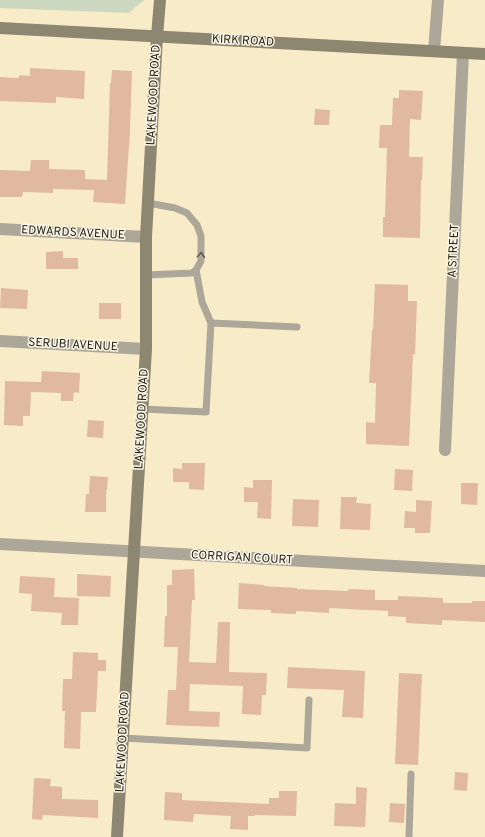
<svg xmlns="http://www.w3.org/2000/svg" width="485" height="837" font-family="Overpass,sans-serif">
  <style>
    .green { fill: #ccd8c0 }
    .building { fill: #e1b9a1 }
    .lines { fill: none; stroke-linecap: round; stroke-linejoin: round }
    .lane { stroke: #aca798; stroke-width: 7 }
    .street { stroke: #aca798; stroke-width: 12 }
    .secondary { stroke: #8d8670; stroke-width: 12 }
    .oneway { stroke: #625d4f }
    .labels { text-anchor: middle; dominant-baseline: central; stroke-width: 3; stroke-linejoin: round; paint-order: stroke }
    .street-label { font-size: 12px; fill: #262113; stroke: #fef8ea }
  </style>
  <rect width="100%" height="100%" fill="#f8ebc7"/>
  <!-- green -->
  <polygon class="green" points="0,0 144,0 129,13 0,8"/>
  <!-- building -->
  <g class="building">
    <polygon points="30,68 85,71 84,99 56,97 56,103 0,101 0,77 19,78 19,75 30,76"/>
    <polygon points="112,70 132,71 130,131 125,204 93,202 94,190 53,189 53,193 23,192 22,197 0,197 0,170 30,171 31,160 49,160 49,169 85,170 85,179 107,180 110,83 111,83"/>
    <polygon points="399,90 423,91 421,120 410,119 409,157 423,157 422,180 421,180 420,238 383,237 383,217 385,217 387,148 379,148 380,125 392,125 393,98 399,98"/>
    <polygon points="315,109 330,110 329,125 314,125"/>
    <polygon points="63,251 63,258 78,258 78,269 46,269 46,252"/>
    <polygon points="375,284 408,285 408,301 417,301 415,355 413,354 409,446 366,444 366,422 375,423 376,383 369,383 372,330 373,330"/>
    <polygon points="1,288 28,290 27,309 0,308"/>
    <rect x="99" y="303" width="22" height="16"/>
    <polygon points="42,371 80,373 79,393 74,392 73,401 61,401 61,393 31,392 30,416 23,416 23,426 4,425 5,381 41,382"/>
    <polygon points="88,420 104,421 103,438 87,437"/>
    <polygon points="182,463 205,463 204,490 189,489 189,482 173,482 173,468 182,469"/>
    <polygon points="395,469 413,470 412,491 394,490"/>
    <polygon points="90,476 108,477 107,490 106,490 106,512 85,512 86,494 89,494"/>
    <polygon points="253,480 272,480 271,519 257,518 258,502 244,502 244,487 253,488"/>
    <polygon points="461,483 478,483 477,505 461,504"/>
    <polygon points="341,497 357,497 356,503 371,504 370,530 340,529"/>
    <polygon points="293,499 319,500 318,527 292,526"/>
    <polygon points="416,500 432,501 430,533 415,533 415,528 404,528 405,511 416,512"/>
    <polygon points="194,569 195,600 192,600 189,662 216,663 218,622 230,622 229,672 267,673 266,695 262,695 261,715 242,714 243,686 190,684 189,711 220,712 219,727 166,725 168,690 176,690 178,647 164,647 165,616 167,616 167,585 172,585 172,570"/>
    <polygon points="77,574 111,576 110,597 77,596"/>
    <polygon points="20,576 55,578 54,597 79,598 78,625 61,625 62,613 31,611 32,594 19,593"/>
    <polygon points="239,583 264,585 264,586 297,588 297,589 348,591 348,589 375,590 375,600 398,600 398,596 443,598 443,603 472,603 472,601 485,601 485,622 442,620 442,625 406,623 406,617 388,616 388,611 329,608 329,613 296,611 296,614 271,613 271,610 238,609"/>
    <polygon points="73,652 98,653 98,660 106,660 106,671 98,671 96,712 81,712 80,749 64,748 65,711 62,711 63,679 72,679"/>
    <polygon points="288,667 365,671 363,718 342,717 344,690 287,688"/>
    <polygon points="399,673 422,674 418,765 395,764"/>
    <polygon points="455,772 468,773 467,791 454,790"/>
    <polygon points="34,778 51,779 50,786 62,787 62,799 98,800 98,818 43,815 42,820 32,819"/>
    <polygon points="356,787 367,788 365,827 334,826 335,803 356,804"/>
    <polygon points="279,791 297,791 296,816 255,815 255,816 248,816 248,830 230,829 231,816 194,814 193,822 164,820 165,792 182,793 182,800 269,804 269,798 279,798"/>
    <polygon points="390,803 405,804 404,823 389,822"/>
  </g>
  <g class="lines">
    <!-- lane -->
    <g class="lane">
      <polyline points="196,270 202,302 211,323"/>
      <polyline points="146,275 192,273 196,270 201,261 201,236 197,225 187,213 175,208 148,203"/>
      <polyline points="142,409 206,412 211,323 297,327"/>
      <polyline points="123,738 307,748 309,700"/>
      <polyline points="409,837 411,774"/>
    </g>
    <!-- street -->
    <g class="street">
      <polyline points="434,51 438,0"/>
      <polyline points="0,229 146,237"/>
      <polyline points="0,341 146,349"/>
      <polyline points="445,450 463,53"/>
      <polyline points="0,544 485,571"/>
    </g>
    <!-- secondary -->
    <g class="secondary">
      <polyline points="0,28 485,54"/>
      <polyline points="117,837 146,349 146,237 157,36 160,0"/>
    </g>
  </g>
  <!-- one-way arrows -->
  <defs><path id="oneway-chevron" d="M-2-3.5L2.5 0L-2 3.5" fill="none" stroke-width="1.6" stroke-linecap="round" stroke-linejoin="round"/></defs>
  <use class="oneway" href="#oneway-chevron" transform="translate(201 255) rotate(-85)"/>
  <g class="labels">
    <!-- street labels -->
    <g class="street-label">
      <text transform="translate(243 41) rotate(3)">KIRK ROAD</text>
      <text transform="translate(154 95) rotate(-87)">LAKEWOOD ROAD</text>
      <text transform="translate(73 233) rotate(3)">EDWARDS AVENUE</text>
      <text transform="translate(454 251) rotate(-87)">A STREET</text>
      <text transform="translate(73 345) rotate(3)">SERUBI AVENUE</text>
      <text transform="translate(142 419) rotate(-87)">LAKEWOOD ROAD</text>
      <text transform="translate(242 558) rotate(3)">CORRIGAN COURT</text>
      <text transform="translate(123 742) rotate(-87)">LAKEWOOD ROAD</text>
    </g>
  </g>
</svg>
